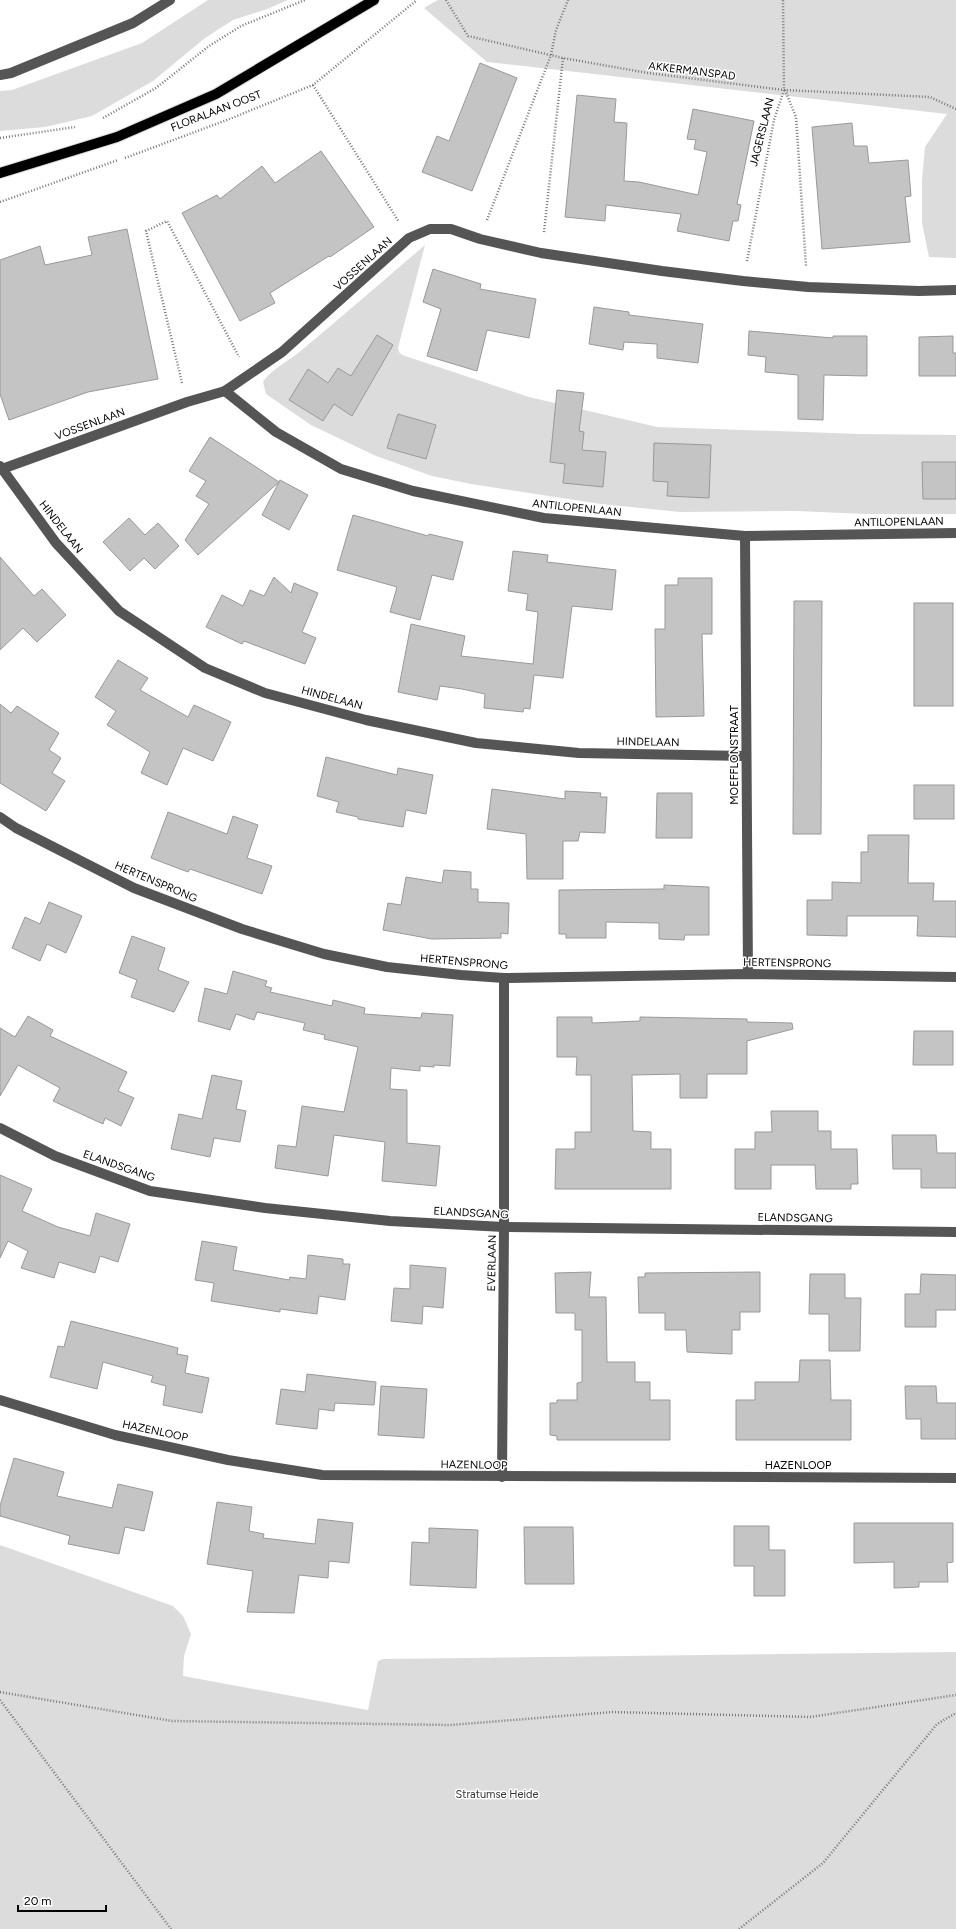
<svg xmlns="http://www.w3.org/2000/svg" width="956" height="1929" font-family="Figtree,sans-serif">
  <style>
    .green { fill: #dcdcdc }
    .building { fill: #c4c4c4; stroke: #999 }
    .lines { fill: none; stroke-linecap: round; stroke-linejoin: round }
    .major-casing { stroke: #dbdbdb; stroke-width: 12 }
    .path { stroke: #777; stroke-width: 2.5; stroke-dasharray: 1 2; stroke-linecap: butt }
    .minor { stroke: #555; stroke-width: 10 }
    .major { stroke: #000; stroke-width: 10 }
    .labels { text-anchor: middle; dominant-baseline: central; stroke-width: 3; stroke-linejoin: round; paint-order: stroke }
    .street-label { font-size: 11px; fill: #000; stroke: #fff }
    .park-label { font-size: 11px; fill: #333; stroke: #fff }
  </style>
  <rect width="100%" height="100%" fill="#fff"/>
  <!-- green -->
  <g class="green">
    <polygon points="208,0 288,0 267,9 233,20 205,38 153,81 92,116 45,127 0,131 0,91 12,90 142,43"/>
    <polygon points="438,0 956,0 956,258 929,257 922,223 922,180 925,147 947,114 487,62 424,8"/>
    <path d="M425,245L398,348L399,352L402,355L529,397L657,427L860,434L956,435V514H867L796,511L680,512L601,504L471,484L432,476L376,456L311,425L266,394L263,382C270,370 292,359 303,349C344,315 384,280 425,245Z"/>
    <polygon points="0,1545 173,1606 183,1616 191,1634 184,1656 183,1676 368,1710 378,1661 383,1659 956,1652 956,1929 0,1929"/>
  </g>
  <!-- building -->
  <g class="building">
    <polygon points="480,63 517,78 472,191 422,172 437,136 449,141"/>
    <polygon points="577,95 616,99 614,122 627,123 624,181 639,182 698,195 707,152 694,149 696,140 687,139 693,109 754,121 737,204 741,205 738,221 733,221 729,241 677,231 681,214 606,205 605,221 565,217"/>
    <polygon points="852,123 854,146 867,146 869,163 908,160 911,196 905,197 910,242 822,249 812,127"/>
    <polygon points="321,151 374,227 330,257 329,256 270,293 275,303 240,321 182,213 217,195 220,199 262,166 275,183"/>
    <polygon points="127,229 158,379 88,392 9,420 0,394 0,260 40,246 45,265 92,255 88,237"/>
    <polygon points="433,269 481,284 480,289 536,299 529,338 487,330 477,371 427,356 441,309 423,302"/>
    <polygon points="594,307 629,312 629,315 703,324 698,363 657,358 657,344 624,342 623,350 589,344"/>
    <polygon points="749,331 833,338 833,336 867,336 867,376 824,375 823,420 798,419 798,375 765,372 766,357 748,355"/>
    <polygon points="377,335 393,345 352,416 334,404 323,421 289,400 308,369 328,383 338,368 351,376"/>
    <polygon points="953,336 953,353 956,353 956,376 919,376 919,337"/>
    <polygon points="557,390 584,393 579,431 584,432 582,450 606,452 603,487 563,483 565,464 550,462"/>
    <polygon points="398,414 436,425 426,459 387,448"/>
    <polygon points="210,437 279,482 280,480 308,495 289,530 262,515 279,482 198,555 185,540 209,504 196,496 206,481 189,471"/>
    <polygon points="654,443 711,445 709,498 667,496 668,482 653,481"/>
    <polygon points="922,462 956,462 956,499 923,499"/>
    <polygon points="353,515 428,536 429,534 463,542 453,580 432,575 420,620 390,612 397,587 337,570"/>
    <polygon points="129,518 145,535 158,523 179,546 155,569 144,558 130,571 103,542"/>
    <polygon points="513,551 548,555 547,562 616,570 612,610 572,606 563,678 534,675 530,709 524,708 523,712 484,708 485,694 462,689 440,686 437,700 398,692 411,624 465,636 461,656 533,664 538,612 526,610 528,594 508,591"/>
    <polygon points="0,557 34,596 42,589 66,615 37,642 23,628 0,650"/>
    <polygon points="274,577 291,593 294,583 318,593 302,632 316,638 305,664 244,641 242,644 206,627 222,595 243,606 250,590 264,596"/>
    <polygon points="678,578 712,578 712,634 702,634 704,716 656,717 655,629 665,629 665,585 678,585"/>
    <polygon points="794,601 822,601 821,834 793,834"/>
    <rect x="914" y="603" width="39" height="103"/>
    <polygon points="118,660 148,678 140,690 188,717 194,705 231,722 213,761 183,748 167,785 141,773 150,752 107,725 116,711 95,697"/>
    <polygon points="0,704 11,713 17,706 59,733 49,750 61,758 52,773 65,781 46,811 0,783"/>
    <polygon points="326,757 397,775 398,768 433,775 426,814 406,810 403,827 358,819 358,817 336,812 339,802 317,796"/>
    <rect x="914" y="785" width="40" height="34"/>
    <polygon points="492,789 565,799 565,791 601,793 600,797 607,797 605,833 580,832 578,841 563,841 563,879 527,879 526,834 487,829"/>
    <polygon points="657,793 692,793 692,838 656,838"/>
    <polygon points="168,812 227,834 233,816 258,825 247,858 272,866 262,894 190,869 188,872 151,858"/>
    <polygon points="868,835 909,835 908,883 934,883 933,901 956,901 956,937 917,936 918,916 847,916 847,936 807,935 807,900 832,900 832,882 861,883 861,852 868,852"/>
    <polygon points="444,870 471,872 471,889 478,889 478,902 509,903 508,934 501,933 501,938 432,939 383,930 388,903 401,905 406,877 442,883"/>
    <polygon points="664,885 709,887 709,935 685,935 684,940 659,939 659,923 606,922 606,938 566,938 566,934 559,934 559,890 664,889"/>
    <polygon points="49,902 82,916 66,953 47,944 40,961 12,948 25,917 40,924"/>
    <polygon points="132,936 165,948 158,970 189,982 174,1012 131,997 137,980 119,973"/>
    <polygon points="233,971 267,981 265,986 272,988 270,992 332,1006 333,1000 365,1008 364,1014 421,1018 422,1013 453,1015 450,1066 434,1065 434,1067 420,1066 420,1071 391,1068 390,1089 407,1090 407,1143 440,1146 436,1186 382,1181 385,1142 334,1135 328,1176 275,1168 278,1145 296,1147 302,1106 344,1112 358,1047 324,1039 325,1035 303,1030 305,1023 257,1012 254,1020 236,1014 230,1030 198,1021 205,988 227,994"/>
    <polygon points="28,1016 53,1030 50,1036 127,1072 118,1091 134,1098 121,1126 105,1118 103,1124 53,1101 60,1088 18,1065 0,1096 0,1028 15,1037"/>
    <polygon points="557,1017 592,1017 592,1023 640,1021 640,1017 747,1019 747,1022 792,1023 793,1029 747,1041 747,1074 707,1074 707,1098 680,1098 680,1074 632,1075 633,1131 651,1132 651,1149 671,1149 671,1189 555,1189 556,1149 575,1149 575,1132 591,1132 591,1075 576,1075 577,1057 557,1057"/>
    <polygon points="914,1031 953,1031 953,1065 913,1065"/>
    <polygon points="212,1075 242,1081 236,1109 246,1111 240,1142 214,1138 210,1157 171,1149 179,1114 202,1119"/>
    <polygon points="771,1111 818,1111 818,1131 831,1131 831,1149 857,1149 858,1184 851,1184 851,1189 816,1189 815,1165 771,1165 771,1189 735,1189 735,1149 755,1149 755,1132 772,1132"/>
    <polygon points="892,1135 936,1135 937,1153 956,1153 956,1188 921,1188 921,1169 893,1169"/>
    <polygon points="0,1175 32,1189 22,1211 58,1227 90,1236 96,1213 130,1224 118,1262 100,1256 95,1273 59,1262 54,1278 21,1268 28,1251 8,1241 0,1258"/>
    <polygon points="202,1241 237,1247 233,1270 289,1280 290,1277 306,1279 308,1255 343,1259 343,1264 350,1264 345,1300 319,1296 317,1314 280,1309 280,1312 211,1301 214,1283 195,1280"/>
    <polygon points="410,1265 446,1268 443,1308 423,1306 422,1324 391,1321 394,1288 410,1289"/>
    <polygon points="591,1272 589,1297 606,1297 607,1362 635,1362 635,1382 650,1382 650,1400 670,1400 670,1440 557,1440 557,1436 550,1435 550,1403 557,1403 557,1400 577,1400 577,1383 582,1382 582,1330 575,1330 575,1313 556,1313 555,1273"/>
    <polygon points="760,1272 760,1312 740,1312 740,1330 732,1330 732,1354 687,1352 686,1330 665,1330 665,1313 639,1313 638,1277 645,1277 645,1273"/>
    <polygon points="810,1274 845,1274 845,1298 861,1298 860,1351 829,1351 829,1314 809,1314"/>
    <polygon points="921,1274 956,1275 956,1310 936,1310 936,1327 905,1327 905,1294 920,1294"/>
    <polygon points="71,1321 178,1348 177,1354 188,1356 185,1373 209,1378 202,1413 163,1405 166,1386 151,1382 153,1376 103,1362 97,1389 50,1377 58,1346 64,1347"/>
    <polygon points="800,1360 830,1360 831,1400 851,1400 851,1440 736,1440 736,1400 755,1400 755,1382 799,1382"/>
    <polygon points="307,1374 376,1382 374,1405 335,1403 334,1411 319,1409 317,1429 276,1424 281,1389 305,1392"/>
    <polygon points="381,1386 427,1389 424,1438 378,1435"/>
    <polygon points="905,1386 936,1386 937,1403 956,1403 956,1439 921,1439 921,1419 906,1419"/>
    <polygon points="14,1458 64,1472 57,1496 112,1508 118,1484 153,1492 144,1531 125,1527 119,1554 68,1544 70,1536 0,1516 0,1506"/>
    <polygon points="217,1502 252,1507 249,1531 264,1534 263,1538 315,1544 318,1519 353,1523 349,1563 329,1561 328,1578 299,1575 294,1613 247,1612 253,1571 207,1564"/>
    <polygon points="854,1523 953,1523 953,1562 947,1563 948,1582 919,1582 919,1587 894,1588 894,1562 854,1563"/>
    <polygon points="734,1526 769,1526 769,1550 785,1550 785,1596 754,1596 754,1566 734,1566"/>
    <polygon points="524,1527 573,1527 574,1584 525,1584"/>
    <polygon points="429,1528 478,1530 476,1588 410,1585 412,1542 429,1543"/>
  </g>
  <g class="lines">
    <!-- major casing -->
    <g class="major-casing">
      <polyline id="major" points="0,173 117,137 216,94 374,0"/>
    </g>
    <!-- path -->
    <g class="path">
      <polyline points="446,0 468,36 563,58 648,73 784,90 930,97 956,109"/>
      <polyline points="313,85 399,222"/>
      <polyline points="785,90 796,117 806,266"/>
      <polyline points="103,118 156,88 209,46 241,26 305,0"/>
      <polyline points="0,138 75,127"/>
      <polyline points="125,158 227,120 313,85 417,0"/>
      <polyline points="0,202 118,160"/>
      <polyline points="487,220 551,55 556,30 568,0"/>
      <polyline points="544,232 563,58"/>
      <polyline points="747,261 774,120 784,90 783,0"/>
      <polyline points="182,383 146,231 167,221 239,357"/>
      <polyline points="0,1692 172,1721 451,1725 612,1712 810,1717 956,1695"/>
      <polyline points="0,1700 171,1929"/>
      <polyline points="739,1929 823,1863 937,1724 956,1713"/>
    </g>
    <!-- minor -->
    <g class="minor">
      <polyline points="0,75 11,73 133,23 170,0"/>
      <polyline points="225,391 276,432 341,469 413,491 544,518 745,536 956,533"/>
      <polyline points="0,466 56,543 119,611 205,668 265,693 366,720 476,743 579,753 746,756"/>
      <polyline points="2,469 187,402 225,391 282,352 409,238 430,229 451,229 480,239 541,253 662,271 743,281 808,287 919,291 956,290"/>
      <polyline points="745,536 748,974"/>
      <polyline points="0,817 16,828 134,888 242,929 324,954 387,967 461,975 504,978 748,974 956,977"/>
      <polyline points="0,1128 55,1156 150,1191 265,1208 390,1221 504,1227 956,1232"/>
      <polyline points="0,1400 115,1435 228,1460 322,1475 956,1478"/>
      <polyline points="502,1477 504,1227 504,978"/>
    </g>
    <!-- major -->
    <use href="#major" class="major"/>
  </g>
  <g class="labels">
    <!-- street labels -->
    <g class="street-label">
      <text transform="translate(692 71) rotate(7)">AKKERMANSPAD</text>
      <text transform="translate(216 111) rotate(-21)">FLORALAAN OOST</text>
      <text transform="translate(762 132) rotate(-76)">JAGERSLAAN</text>
      <text transform="translate(363 264) rotate(-42)">VOSSENLAAN</text>
      <text transform="translate(90 424) rotate(-20)">VOSSENLAAN</text>
      <text transform="translate(577 508) rotate(6)">ANTILOPENLAAN</text>
      <text transform="translate(899 522) rotate(-1)">ANTILOPENLAAN</text>
      <text transform="translate(61 527) rotate(52)">HINDELAAN</text>
      <text transform="translate(332 698) rotate(15)">HINDELAAN</text>
      <text transform="translate(648 742) rotate(1)">HINDELAAN</text>
      <text transform="translate(734 755) rotate(-90)">MOEFFLONSTRAAT</text>
      <text transform="translate(156 882) rotate(23)">HERTENSPRONG</text>
      <text transform="translate(464 962) rotate(5)">HERTENSPRONG</text>
      <text transform="translate(787 963) rotate(1)">HERTENSPRONG</text>
      <text transform="translate(119 1166) rotate(19)">ELANDSGANG</text>
      <text transform="translate(471 1213) rotate(3)">ELANDSGANG</text>
      <text transform="translate(795 1218) rotate(1)">ELANDSGANG</text>
      <text transform="translate(492 1263) rotate(-89)">EVERLAAN</text>
      <text transform="translate(155 1431) rotate(12)">HAZENLOOP</text>
      <text transform="translate(474 1465) rotate(1)">HAZENLOOP</text>
      <text x="798" y="1465">HAZENLOOP</text>
    </g>
    <!-- park labels -->
    <g class="park-label">
      <text x="497" y="1794">Stratumse Heide</text>
    </g>
  </g>
  <!-- scale -->
  <path d="M18 1905v6h88v-6" fill="none" stroke="#000000" stroke-width="2"/>
  <text x="24" y="1905" font-size="12" fill="#000000" stroke="#ffffff" stroke-width="3" paint-order="stroke">20 m</text>
</svg>
